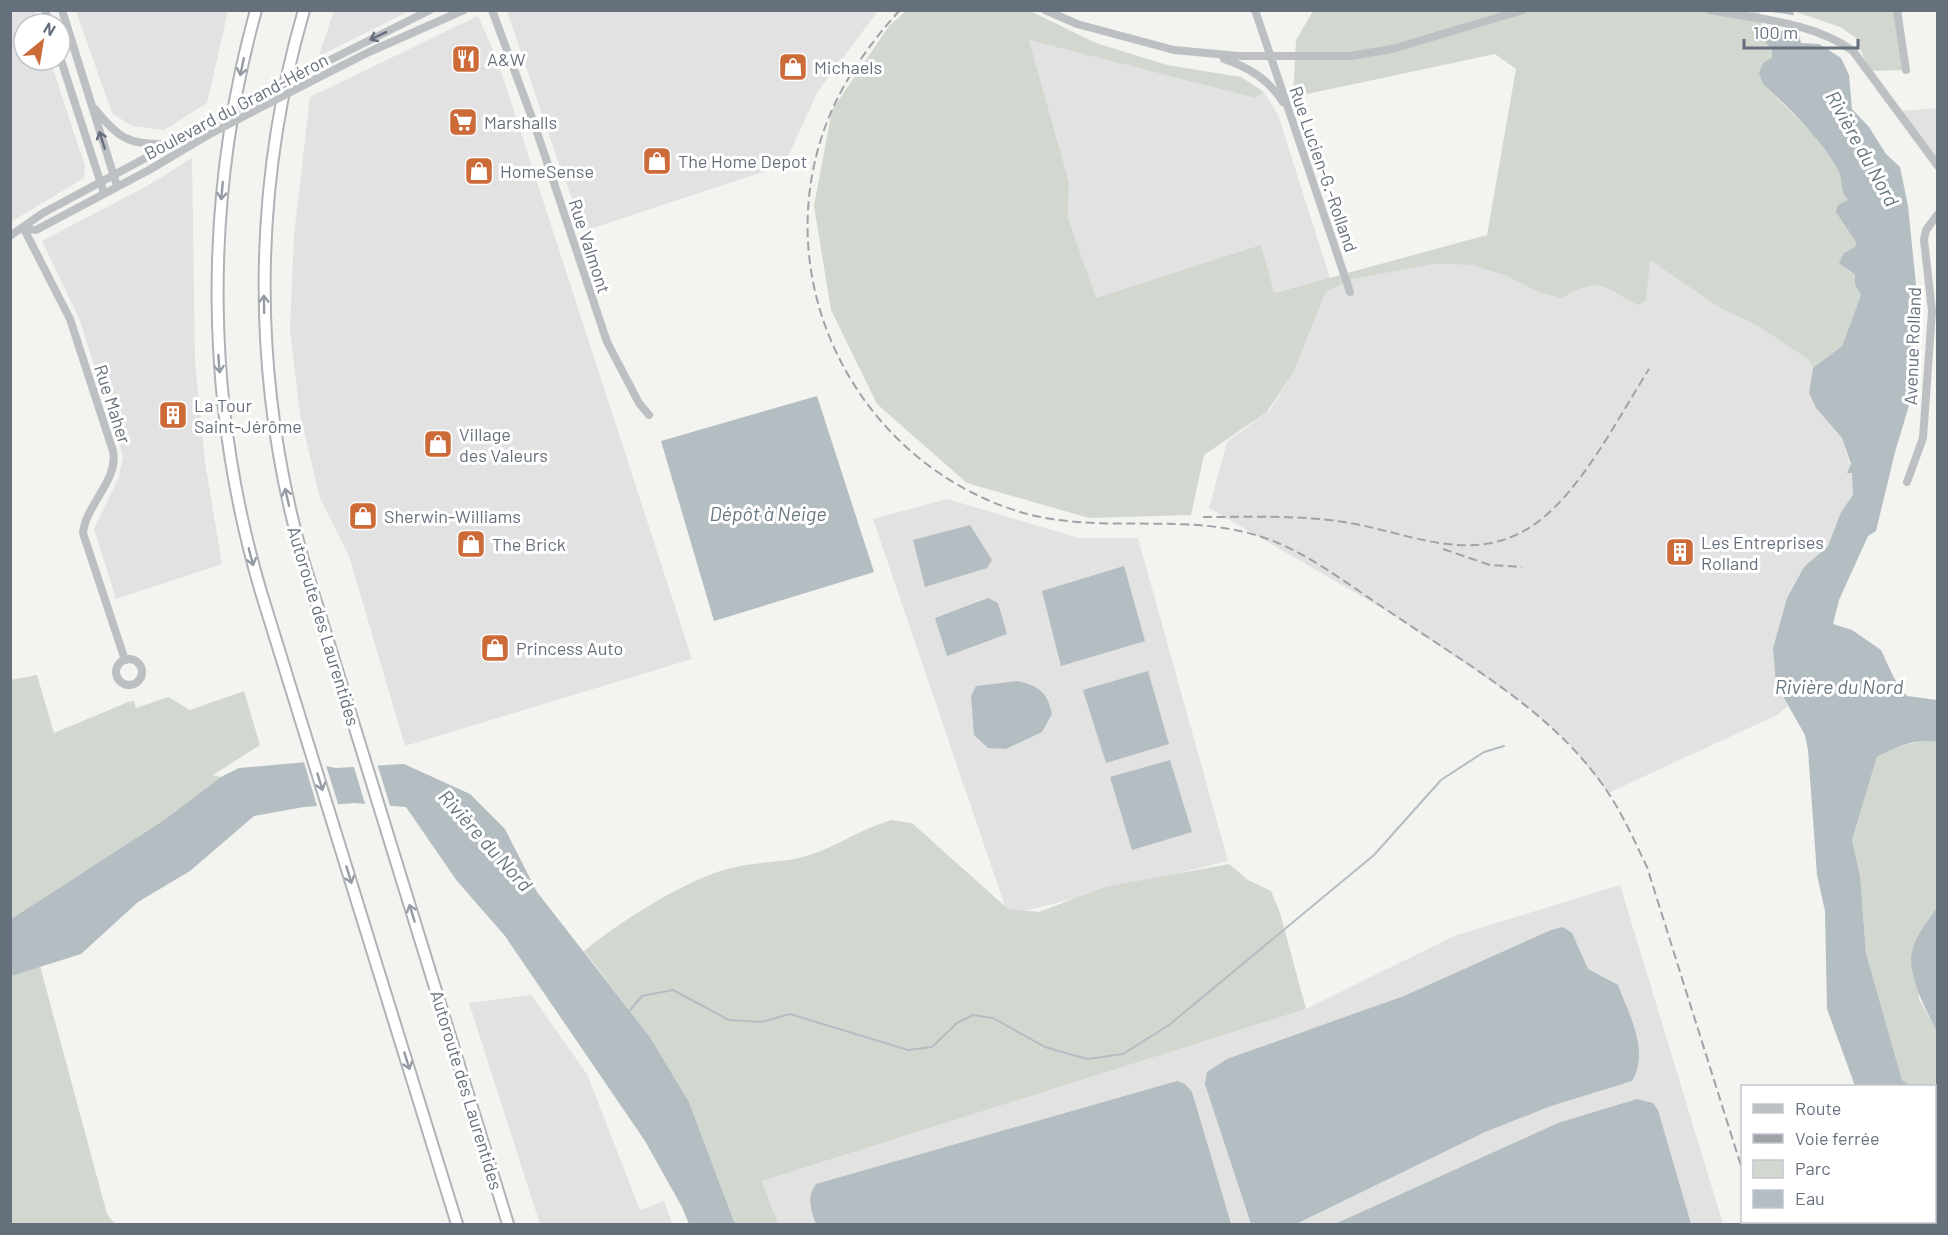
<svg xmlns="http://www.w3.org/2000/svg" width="1948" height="1235" font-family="Barlow,sans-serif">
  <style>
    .built { fill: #e1e2e1 }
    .green { fill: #d2d8d0 }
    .water { fill: #b4bdc2 }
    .pier { fill: #f3f3f0 }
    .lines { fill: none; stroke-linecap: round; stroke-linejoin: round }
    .stream { stroke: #b4bdc2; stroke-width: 2 }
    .highway-casing { stroke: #b0b3b6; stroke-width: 14 }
    .minor { stroke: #bdc0c3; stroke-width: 8 }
    .highway { stroke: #fff; stroke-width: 10 }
    .rail { stroke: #9fa3a8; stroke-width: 2; stroke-dasharray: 9 4.5; stroke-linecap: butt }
    .minor-bridge { stroke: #bdc0c3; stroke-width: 8 }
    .oneway { stroke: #66707d }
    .oneway2 { stroke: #949ba4 }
    .labels { text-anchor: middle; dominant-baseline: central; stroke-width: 6; stroke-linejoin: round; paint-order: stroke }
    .poi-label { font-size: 18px; fill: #66707d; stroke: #fff; text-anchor: start }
    .street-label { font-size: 18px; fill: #66707d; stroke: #fff }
    .water-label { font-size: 20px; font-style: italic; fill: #677781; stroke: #fff }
  </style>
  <rect width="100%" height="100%" fill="#f3f3f0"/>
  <!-- built -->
  <g class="built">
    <polygon points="11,10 34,11 39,24 24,24 24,60 50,60 85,166 84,178 11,222"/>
    <polygon points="76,11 228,11 207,103 164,130 132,126 112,113"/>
    <polygon points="334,11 334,10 409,11 319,56"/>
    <polygon points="507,11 507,10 878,11 818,91 784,165 584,231 559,164"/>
    <polygon points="478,16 498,62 692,659 405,746 349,556 320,498 300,414 290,330 294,235 310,97"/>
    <polygon points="1029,40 1255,98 1264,92 1278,115 1330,278 1273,293 1261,246 1096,299 1068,218 1069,182"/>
    <polygon points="1937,108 1937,164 1900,111"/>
    <polygon points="192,158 195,362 205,462 222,564 116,599 94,529 119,477 123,456 79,318 42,241 149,185"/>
    <polygon points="1649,259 1720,308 1758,326 1809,360 1813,368 1809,393 1816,408 1842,438 1854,479 1853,495 1841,512 1828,546 1804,567 1787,598 1773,648 1776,684 1788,706 1777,715 1608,793 1569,743 1522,702 1392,614 1209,508 1227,442 1270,410 1294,371 1325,292 1348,280 1434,264 1473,265 1581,285 1601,282 1646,299"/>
    <polygon points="947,499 1079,538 1138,538 1228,861 1008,915 873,519"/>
    <polygon points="1620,885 1723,1224 778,1224 762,1181 1306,1009 1454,936"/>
    <polygon points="531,995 587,1074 640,1210 664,1201 672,1224 540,1224 469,1003"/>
  </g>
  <!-- green -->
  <g class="green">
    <path d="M906,11H1030L1096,43L1167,65L1241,77L1264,92L1255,98L1029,40L1069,182L1068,218L1096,298L1261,245L1274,293L1487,235L1516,69L1495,54L1293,97L1296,40L1313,11H1762L1772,58L1763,84L1815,136L1839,171L1848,200L1850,230L1856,242L1855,247L1844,253L1847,270L1855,275V285L1861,295L1842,346L1813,368L1809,360L1758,326L1720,308L1650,260L1646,300L1638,305C1602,287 1601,275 1562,298L1541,293L1507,276L1473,265L1434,264L1348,280L1325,293L1294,371L1267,412L1204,455L1191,515L1089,518L967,483L877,404L831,310L814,206L832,110L889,26Z"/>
    <polygon points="1793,11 1897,11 1906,70 1869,71 1856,38 1840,27"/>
    <polygon points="37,675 54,733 128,702 134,701 136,708 168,697 190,710 244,691 260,745 213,775 221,777 164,820 11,919 11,680"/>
    <polygon points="1924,740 1937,742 1937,907 1918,936 1919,999 1937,1032 1937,1103 1935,1101 1934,1086 1912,1086 1902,1080 1866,953 1860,875 1852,840 1877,757 1894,748"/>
    <path d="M892,820L912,823L1008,909L1039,912L1105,887L1229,864L1248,880L1271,891L1280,913L1306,1009L762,1181L778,1224H735L689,1102L650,1037L584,951C618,923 688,878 731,868C753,862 777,863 799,858C833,850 859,829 892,820Z"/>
    <polygon points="40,966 107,1214 115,1224 11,1224 11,976"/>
  </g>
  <!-- water -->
  <g class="water">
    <path d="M1762,11H1793L1801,43L1819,44L1841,58L1849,75L1852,109L1869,127L1886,154L1900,167L1908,206L1919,314L1917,379L1895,452L1876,531L1868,536L1839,600L1833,624L1852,630L1881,650L1894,678L1907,696L1937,700V742C1916,738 1896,747 1877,757L1852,840L1860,875L1866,953L1902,1080L1912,1086H1855L1827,1009L1825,911L1817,875L1808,750L1805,735L1776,684L1773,648L1787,598L1804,567L1828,546L1841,512L1853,495L1852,473H1847L1851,464L1842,438L1816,408L1809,393L1813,368L1842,346L1861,295L1855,285V275L1839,263L1844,253L1855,247L1856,242L1836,212L1838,205L1848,200C1839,191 1844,180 1838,170C1819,137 1791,110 1763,84L1759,73L1763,63L1772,58L1771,49L1764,40L1767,33Z"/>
    <polygon points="817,396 874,572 714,621 661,441"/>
    <polygon points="970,525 992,560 987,568 925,587 913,540"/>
    <polygon points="1124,566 1145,641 1061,666 1042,591"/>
    <polygon points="988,598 998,603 1007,634 947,656 935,618"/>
    <polygon points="1148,671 1169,744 1106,763 1083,690"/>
    <path d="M1018,681C1039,686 1047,692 1052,714L1042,732L1006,749L988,748L974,735L971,696L976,686Z"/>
    <polygon points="1170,760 1192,832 1132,850 1110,777"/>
    <polygon points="307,762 336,768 404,764 470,794 505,829 537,892 650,1037 689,1102 735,1224 689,1224 682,1207 645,1141 505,936 457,881 406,807 354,803 304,807 254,816 190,871 138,902 81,954 11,976 11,919 164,820 221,777 239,768"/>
    <path d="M1937,907V1032C1927,1012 1907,975 1912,952C1915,936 1928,921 1937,907Z"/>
    <path d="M1563,927L1572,933L1588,969L1618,985C1629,1015 1650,1051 1632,1081L1551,1106L1485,1132L1296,1224H1251L1205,1084L1207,1072L1227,1059L1404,996L1551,930Z"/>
    <path d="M1177,1081L1185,1084L1192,1092L1231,1224H816C811,1209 806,1198 816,1184Z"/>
    <polygon points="1637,1099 1653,1103 1658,1110 1691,1224 1335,1224 1558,1123"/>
  </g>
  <!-- pier -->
  <g class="pier">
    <polygon points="1759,10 1799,16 1802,35 1762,27"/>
    <polygon points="303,759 325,762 339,807 318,809"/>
    <polygon points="377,763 391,809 366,807 353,764"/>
  </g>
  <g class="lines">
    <!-- stream -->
    <polyline class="stream" points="630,1010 642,996 673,990 729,1020 761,1022 790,1014 908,1050 932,1047 957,1023 973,1015 993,1018 1045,1047 1087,1059 1123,1054 1169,1025 1374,855 1441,780 1484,752 1504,746"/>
    <!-- highway casing -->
    <g class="highway-casing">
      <g id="highway">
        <path d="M256,10C203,201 205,403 261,592L457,1224"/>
        <path d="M304,10C251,192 252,382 304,563L508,1224"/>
      </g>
    </g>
    <!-- minor -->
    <g class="minor">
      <polyline points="45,10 50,24"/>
      <polyline points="62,10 117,186"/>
      <polyline points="492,10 535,126 607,342 639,403 649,415"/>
      <polyline points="1045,10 1077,24 1174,50 1238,56 1350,56 1392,49 1523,10"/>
      <polyline points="1255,10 1350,292"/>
      <path d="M1710,10C1758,19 1813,22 1853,51L1938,166"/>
      <polyline points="1897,10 1906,70"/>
      <polyline points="60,57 104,193"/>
      <path d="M1224,59C1250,68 1268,79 1283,102"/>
      <polyline points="304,73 430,10"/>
      <polyline points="304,85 369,52 464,10"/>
      <path d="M95,109C119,139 129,145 168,144"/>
      <path d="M24,229L70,319L113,451C119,480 86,504 83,533L125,660"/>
      <polyline points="24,229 36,230 149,170 208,135"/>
      <polyline points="10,236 43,213 209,124"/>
      <polyline points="1907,482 1923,438 1932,311 1924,240 1926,230 1938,214"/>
      <circle cx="129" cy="672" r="13"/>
    </g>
    <!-- highway -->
    <use href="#highway" class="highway"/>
    <!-- rail -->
    <g class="rail">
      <path d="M900,10C862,52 831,98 817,153C777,305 868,464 1017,511C1103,538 1194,507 1278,543C1320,561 1357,591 1396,616C1468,665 1548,710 1600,781C1620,808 1633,838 1647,867L1742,1169"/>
      <path d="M1203,517C1250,517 1298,515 1344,522C1414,533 1479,571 1544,517C1585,483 1620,415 1649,369"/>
      <polyline points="1443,549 1490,565 1522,567"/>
      <polyline points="1759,1222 1760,1224"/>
    </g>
    <!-- minor-bridge -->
    <g class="minor-bridge">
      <polyline points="209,124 304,73"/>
      <polyline points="208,135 304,85"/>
    </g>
  </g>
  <!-- one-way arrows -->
  <defs><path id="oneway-shaft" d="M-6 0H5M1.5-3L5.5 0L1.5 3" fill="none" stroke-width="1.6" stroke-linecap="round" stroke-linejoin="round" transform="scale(1.5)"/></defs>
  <g class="oneway">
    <use href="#oneway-shaft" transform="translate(378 36) rotate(155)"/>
    <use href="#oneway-shaft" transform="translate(102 140) rotate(-108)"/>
  </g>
  <g class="oneway2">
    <use href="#oneway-shaft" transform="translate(242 67) rotate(102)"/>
    <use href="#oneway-shaft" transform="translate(222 191) rotate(95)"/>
    <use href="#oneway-shaft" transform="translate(264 304) rotate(-91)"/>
    <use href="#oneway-shaft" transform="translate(219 364) rotate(86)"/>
    <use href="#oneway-shaft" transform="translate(287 497) rotate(-103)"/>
    <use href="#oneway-shaft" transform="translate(251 557) rotate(75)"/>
    <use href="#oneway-shaft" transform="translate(320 782) rotate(73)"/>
    <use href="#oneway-shaft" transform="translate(349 875) rotate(73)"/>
    <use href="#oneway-shaft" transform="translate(412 913) rotate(-107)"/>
    <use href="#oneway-shaft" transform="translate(407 1061) rotate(73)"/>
  </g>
  <!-- icons -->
  <defs>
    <g id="restaurant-square" transform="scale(1.5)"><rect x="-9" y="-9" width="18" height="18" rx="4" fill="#cc6b38" stroke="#fff"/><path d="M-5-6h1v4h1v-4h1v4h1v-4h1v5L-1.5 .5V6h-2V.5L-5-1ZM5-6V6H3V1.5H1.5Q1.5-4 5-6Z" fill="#fff"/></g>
    <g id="shop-square" transform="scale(1.5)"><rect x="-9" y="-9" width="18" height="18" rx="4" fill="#cc6b38" stroke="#fff"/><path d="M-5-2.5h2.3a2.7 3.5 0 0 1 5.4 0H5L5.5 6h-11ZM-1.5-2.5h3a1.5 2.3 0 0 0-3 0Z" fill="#fff"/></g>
    <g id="supermarket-square" transform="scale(1.5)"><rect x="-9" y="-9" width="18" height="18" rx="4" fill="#cc6b38" stroke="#fff"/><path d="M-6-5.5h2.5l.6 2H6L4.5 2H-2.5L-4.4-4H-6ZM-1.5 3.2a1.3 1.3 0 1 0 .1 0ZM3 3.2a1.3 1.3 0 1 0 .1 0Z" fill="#fff"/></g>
    <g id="building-square" transform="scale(1.5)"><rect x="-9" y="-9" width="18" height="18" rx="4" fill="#cc6b38" stroke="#fff"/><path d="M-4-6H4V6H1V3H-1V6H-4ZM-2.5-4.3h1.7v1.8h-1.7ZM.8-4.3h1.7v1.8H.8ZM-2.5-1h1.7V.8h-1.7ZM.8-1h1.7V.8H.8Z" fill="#fff"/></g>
  </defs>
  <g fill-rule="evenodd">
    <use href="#restaurant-square" x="466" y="59"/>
    <use href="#shop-square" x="793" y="67"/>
    <use href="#supermarket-square" x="463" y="122"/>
    <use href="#shop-square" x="657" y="161"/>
    <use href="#shop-square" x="479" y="171"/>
    <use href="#building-square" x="173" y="415"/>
    <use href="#shop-square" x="438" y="444"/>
    <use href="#shop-square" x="363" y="516"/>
    <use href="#shop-square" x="471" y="544"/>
    <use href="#building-square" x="1680" y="552"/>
    <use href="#shop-square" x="495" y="648"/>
  </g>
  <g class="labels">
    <!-- poi labels -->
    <g class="poi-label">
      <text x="487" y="59">A&amp;W</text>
      <text x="814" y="67">Michaels</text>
      <text x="484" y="122">Marshalls</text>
      <text x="678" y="161">The Home Depot</text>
      <text x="500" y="171">HomeSense</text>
      <text x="194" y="405">La Tour<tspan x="194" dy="21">Saint-Jérôme</tspan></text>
      <text x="459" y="434">Village<tspan x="459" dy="21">des Valeurs</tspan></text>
      <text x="384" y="516">Sherwin-Williams</text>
      <text x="1701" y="542">Les Entreprises<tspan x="1701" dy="21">Rolland</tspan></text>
      <text x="492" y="544">The Brick</text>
      <text x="516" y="648">Princess Auto</text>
    </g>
    <!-- street labels -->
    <g class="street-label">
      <text transform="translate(236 106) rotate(-28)">Boulevard du Grand-Héron</text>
      <text transform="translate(1324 169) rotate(71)">Rue Lucien-G.-Rolland</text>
      <text transform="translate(590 246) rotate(72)">Rue Valmont</text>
      <text transform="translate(1912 346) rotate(-88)">Avenue Rolland</text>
      <text transform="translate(113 404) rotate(72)">Rue Maher</text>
      <text transform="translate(324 626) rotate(73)">Autoroute des Laurentides</text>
      <text transform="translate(467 1090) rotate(73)">Autoroute des Laurentides</text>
    </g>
    <!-- water labels -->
    <g class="water-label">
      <text transform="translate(1863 148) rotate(61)">Rivière du Nord</text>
      <text x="768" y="513">Dépôt à Neige</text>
      <text x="1839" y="686">Rivière du Nord</text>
      <text transform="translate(486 840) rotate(48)">Rivière du Nord</text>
    </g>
  </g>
  <!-- border -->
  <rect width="1948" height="1235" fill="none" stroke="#66707d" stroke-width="24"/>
  <!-- legend -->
  <rect x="1741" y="1085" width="195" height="138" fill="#ffffff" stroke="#c2c6cb" stroke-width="1.5"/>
  <rect x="1753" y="1104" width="30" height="9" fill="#bdc0c3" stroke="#c2c6cb" stroke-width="1.5"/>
  <text x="1795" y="1115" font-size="18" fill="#66707d">Route</text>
  <rect x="1753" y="1134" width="30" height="9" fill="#9fa3a8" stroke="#c2c6cb" stroke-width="1.5"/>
  <text x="1795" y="1145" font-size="18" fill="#66707d">Voie ferrée</text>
  <rect x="1753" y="1160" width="30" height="18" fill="#d2d8d0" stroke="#c2c6cb" stroke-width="1.5"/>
  <text x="1795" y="1175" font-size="18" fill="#66707d">Parc</text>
  <rect x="1753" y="1190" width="30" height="18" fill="#b4bdc2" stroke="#c2c6cb" stroke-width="1.5"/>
  <text x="1795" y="1205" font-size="18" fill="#66707d">Eau</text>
  <!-- north arrow -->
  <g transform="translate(42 42) rotate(30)"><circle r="28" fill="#ffffff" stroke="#c2c6cb" stroke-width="1.5"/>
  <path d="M0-4.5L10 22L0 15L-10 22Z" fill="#cc6b38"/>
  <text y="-9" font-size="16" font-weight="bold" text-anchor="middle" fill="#66707d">N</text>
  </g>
  <!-- scale -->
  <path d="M1744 39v9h114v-9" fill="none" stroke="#66707d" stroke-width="3"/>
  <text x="1753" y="39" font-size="18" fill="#66707d" stroke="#ffffff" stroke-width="4.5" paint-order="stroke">100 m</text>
</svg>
